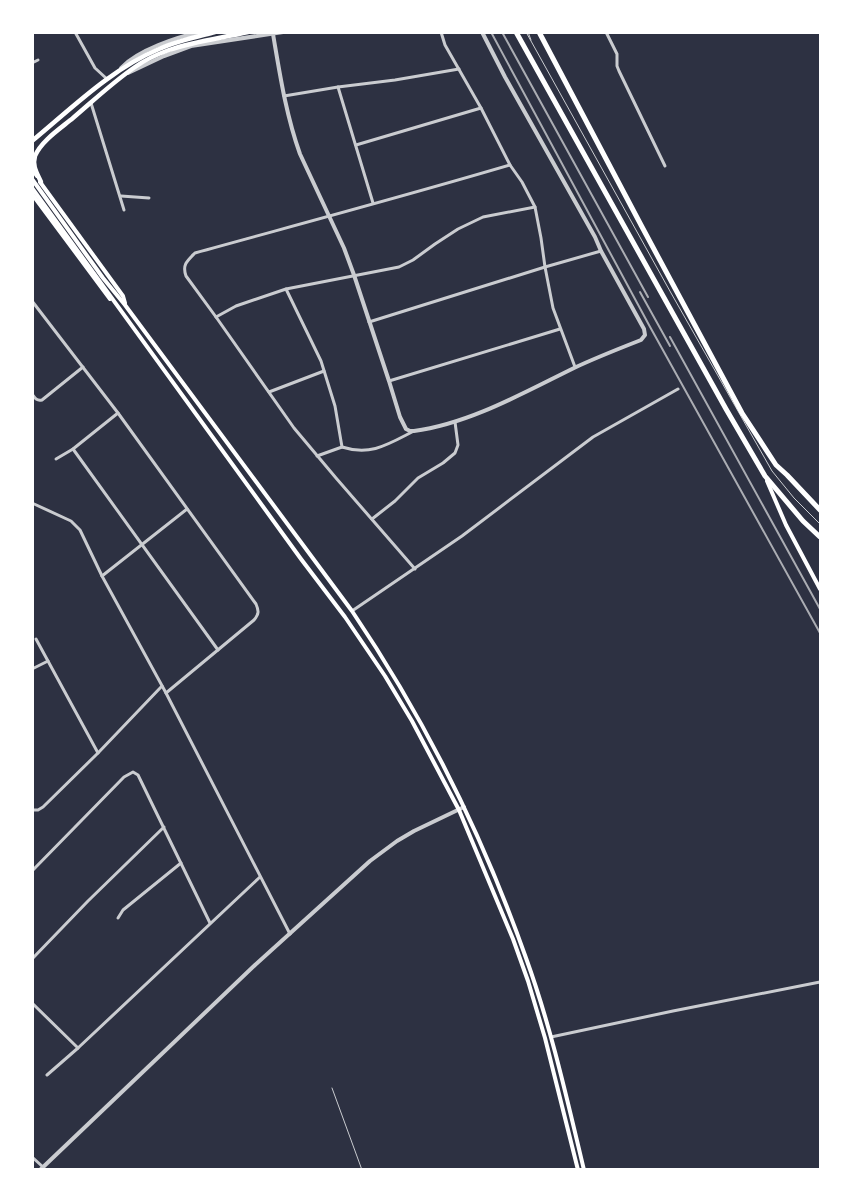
<svg xmlns="http://www.w3.org/2000/svg" width="853" height="1202" font-family="'Sofia Sans Condensed',sans-serif">
  <style>
    .lines { fill: none; stroke-linecap: round; stroke-linejoin: round }
    .service { stroke: #caccd0; stroke-width: 1 }
    .minor { stroke: #caccd0; stroke-width: 3 }
    .tertiary { stroke: #caccd0; stroke-width: 4 }
    .secondary { stroke: #fff; stroke-width: 4 }
    .primary { stroke: #fff; stroke-width: 4.5 }
    .trunk { stroke: #fff; stroke-width: 5 }
    .rail { stroke: #abadb3; stroke-width: 2 }
  </style>
  <rect width="100%" height="100%" fill="#2d3142"/>
  <g class="lines">
    <!-- service -->
    <g class="service">
      <polyline points="526,32 671,293 772,471 794,498 820,524"/>
      <polyline points="528,32 531,40"/>
      <polyline points="332,1088 362,1170"/>
    </g>
    <!-- minor -->
    <g class="minor">
      <polyline points="75,32 95,68 107,79"/>
      <polyline points="441,32 445,45 481,108 510,165 522,182 535,207 541,238 545,267 553,308 575,367"/>
      <polyline points="606,32 617,54 617,66 619,71 665,166"/>
      <polyline points="32,63 38,60"/>
      <polyline points="338,87 373,203"/>
      <polyline points="284,96 338,87 395,80 459,69"/>
      <polyline points="91,103 124,210"/>
      <polyline points="356,145 481,108"/>
      <polyline points="121,196 149,198"/>
      <polyline points="286,289 321,361 335,406 342,447 317,456"/>
      <path d="M32,301L118,413L256,604C259,611 259,614 254,620L166,693"/>
      <polyline points="216,317 236,306 286,289 399,267 413,260 435,244 458,229 483,217 535,207"/>
      <polyline points="369,322 545,267 601,251"/>
      <polyline points="389,381 560,329"/>
      <polyline points="269,392 324,371"/>
      <path d="M32,394C35,398 36,401 42,400L83,367"/>
      <path d="M342,447C370,456 387,445 412,432"/>
      <polyline points="73,449 218,650"/>
      <polyline points="56,459 73,449 118,413"/>
      <polyline points="32,503 71,521 80,530 102,576 166,693 290,934"/>
      <polyline points="372,519 395,501 418,478 443,463 455,453 458,445 455,422"/>
      <path d="M415,569L336,478L294,428L216,317L186,276C182,265 187,261 195,253C300,224 405,196 510,165"/>
      <polyline points="102,576 187,509"/>
      <polyline points="352,611 462,536 593,437 678,389"/>
      <polyline points="36,639 98,753"/>
      <polyline points="32,669 48,661"/>
      <polyline points="32,810 38,810 43,807 98,753 162,686"/>
      <polyline points="32,871 124,777 133,772 138,775 210,923"/>
      <polyline points="118,918 123,910 181,863"/>
      <polyline points="32,959 88,901 164,827"/>
      <polyline points="32,1003 78,1048"/>
      <polyline points="551,1037 673,1011 820,982"/>
      <polyline points="47,1075 78,1048 260,877"/>
      <polyline points="32,1157 43,1167"/>
    </g>
    <!-- tertiary -->
    <g class="tertiary">
      <path d="M273,34C280,75 286,115 300,154L344,248L354,275L389,381L400,417L406,429L410,431H414C469,424 525,392 574,368C595,358 618,349 641,340L645,335L644,329L601,251L595,237L505,77L482,32"/>
      <path d="M121,68C138,50 177,37 201,32"/>
      <polyline points="128,73 164,56 191,46 283,32"/>
      <polyline points="40,1170 255,965 370,861 397,841 414,831 464,807"/>
    </g>
    <!-- secondary -->
    <g class="secondary">
      <polyline points="32,169 37,176"/>
      <path d="M32,179L103,278L125,305L352,611C425,719 483,836 526,958C551,1027 567,1099 584,1170"/>
      <polyline points="40,182 123,296 125,303"/>
      <polyline points="32,188 301,559 345,617 385,676 412,721 459,810 513,939 528,981 545,1038 578,1170"/>
      <polyline points="32,194 110,299"/>
      <polyline points="767,481 786,525 820,589"/>
    </g>
    <!-- primary -->
    <g class="primary">
      <path d="M32,141C72,108 111,69 159,49C177,41 196,37 215,32"/>
      <path d="M41,182C37,173 32,166 35,156C41,141 61,128 73,118C93,101 113,82 135,67C145,60 158,54 169,50C195,41 222,38 248,32"/>
    </g>
    <!-- trunk -->
    <g class="trunk">
      <polyline points="516,32 726,409 765,476 803,521 820,537"/>
      <polyline points="539,32 641,225 742,413 776,465 787,475 820,510"/>
    </g>
    <!-- rail -->
    <g class="rail">
      <polyline points="491,32 649,325 820,633"/>
      <polyline points="502,32 648,297"/>
      <polyline points="640,292 670,346"/>
      <polyline points="670,337 820,609"/>
    </g>
  </g>
  <!-- border -->
  <rect width="853" height="1202" fill="none" stroke="#ffffff" stroke-width="68"/>
</svg>
